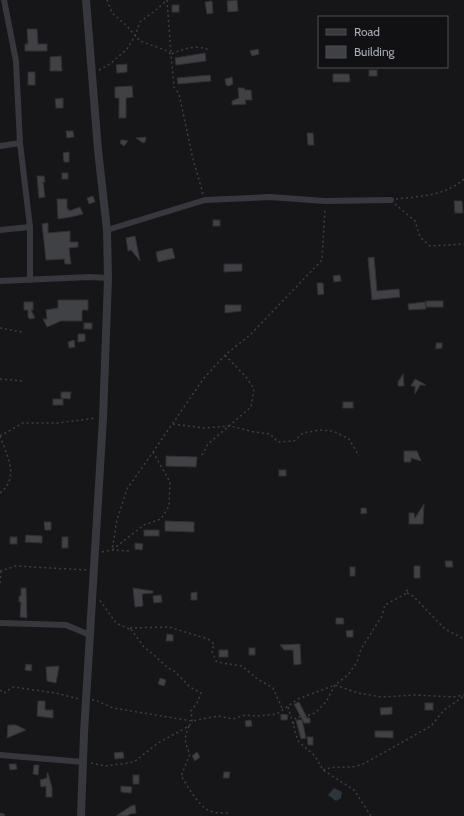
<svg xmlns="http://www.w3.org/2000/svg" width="464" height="816" font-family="Cabin,sans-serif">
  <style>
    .water { fill: #2c353c }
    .building { fill: #404145; stroke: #303034 }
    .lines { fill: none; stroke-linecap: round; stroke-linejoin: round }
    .path { stroke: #3d3f44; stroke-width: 1.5; stroke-dasharray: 2 3; stroke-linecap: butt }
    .minor { stroke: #37383d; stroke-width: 6 }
    .tertiary { stroke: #37383d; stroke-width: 8 }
  </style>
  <rect width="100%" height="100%" fill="#161618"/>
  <!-- water -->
  <polygon class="water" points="334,788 342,792 341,798 336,801 328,795"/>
  <!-- building -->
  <g class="building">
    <polygon points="237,0 238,11 228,12 227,1"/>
    <polygon points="212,1 213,13 207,14 205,2"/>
    <rect x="172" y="5" width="7" height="7"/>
    <polygon points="27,29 37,29 38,44 47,44 47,51 25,51 25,44 28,44"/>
    <polygon points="258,49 259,54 252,56 250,51"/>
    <polygon points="205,53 206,61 176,65 175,58"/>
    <polygon points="61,56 62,71 50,71 50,57"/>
    <polygon points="127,64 127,72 117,73 116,65"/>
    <rect x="369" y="70" width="8" height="6"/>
    <rect x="28" y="72" width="7" height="13"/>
    <polygon points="333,74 349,74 350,80 349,82 333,82"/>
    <polygon points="210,75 211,81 178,84 177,78"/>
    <polygon points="232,77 233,84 229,86 226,85 225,79"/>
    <polygon points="132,86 133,97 126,98 126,118 119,118 119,98 115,98 115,87"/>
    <polygon points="238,88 244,88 245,90 251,90 252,100 245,100 246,104 232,105 232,101 239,98"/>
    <polygon points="63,98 63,108 56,108 55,99"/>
    <polygon points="66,131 73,131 74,137 67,138"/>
    <polygon points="307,133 313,133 314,145 308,145"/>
    <polygon points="146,137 145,142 143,143 136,138"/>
    <polygon points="121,140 124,140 128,141 124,146 120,143"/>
    <polygon points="69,152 69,162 64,162 63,153"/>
    <rect x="62" y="173" width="6" height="6"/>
    <polygon points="37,176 44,176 45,182 43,182 45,197 39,198"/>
    <polygon points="93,196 95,202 89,204 87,198"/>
    <polygon points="57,199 67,199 67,209 69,209 69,211 80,207 83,214 71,217 58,219"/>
    <polygon points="454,201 462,201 463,213 455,213"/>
    <rect x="213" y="220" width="7" height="6"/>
    <polygon points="48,223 48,233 70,231 70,242 78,242 78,247 69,248 71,264 65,264 64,259 46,260 42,224"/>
    <polygon points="135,236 140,261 131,250 128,251 126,238"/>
    <polygon points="172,248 175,258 158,262 156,252"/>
    <polygon points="374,257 377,291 399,289 400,297 372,300 368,258"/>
    <polygon points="224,264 242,264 242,271 224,272"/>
    <polygon points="340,275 341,281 334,282 333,276"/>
    <polygon points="317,283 323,283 324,294 318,295"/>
    <polygon points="58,300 88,300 88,310 82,310 82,321 61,321 47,327 43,319 47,319 46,310 58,308"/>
    <rect x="426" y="301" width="17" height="6"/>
    <polygon points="24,302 33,302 33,310 31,310 35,318 30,319 28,317 28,310 24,310"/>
    <polygon points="425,302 426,309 409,310 408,304"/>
    <polygon points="225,305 241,305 241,311 225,313"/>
    <rect x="84" y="323" width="8" height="6"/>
    <polygon points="78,334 85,334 85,341 78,342"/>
    <polygon points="74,340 75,347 69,348 68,342"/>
    <polygon points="436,343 442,343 442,348 436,349"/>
    <polygon points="403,374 404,386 398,386 398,382"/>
    <polygon points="415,379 426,385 420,385 415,394 415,386 411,386"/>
    <polygon points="61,392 71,392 70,399 61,398"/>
    <rect x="53" y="399" width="10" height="6"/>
    <rect x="343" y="402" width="10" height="6"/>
    <polygon points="404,451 417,451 421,461 411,458 411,462 404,462"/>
    <polygon points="166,456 197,457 196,467 166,466"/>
    <rect x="279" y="470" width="7" height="6"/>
    <polygon points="424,504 423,524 409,524 409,513 414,513 415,518"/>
    <polygon points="361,508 366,508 367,513 361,514"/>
    <polygon points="165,521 194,522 194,532 165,531"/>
    <polygon points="44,522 51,522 51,530 45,530"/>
    <rect x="144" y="530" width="15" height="6"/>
    <polygon points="26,535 42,536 42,543 25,542"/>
    <rect x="10" y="537" width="7" height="7"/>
    <rect x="62" y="537" width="6" height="11"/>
    <polygon points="135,543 143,544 142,550 135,549"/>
    <polygon points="445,561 452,561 453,567 446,567"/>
    <rect x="414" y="566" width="6" height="12"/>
    <rect x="350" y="567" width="5" height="9"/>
    <polygon points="21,588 26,588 27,618 20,617 21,602 19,602 19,596 21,596"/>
    <polygon points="133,588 153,591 153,593 142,594 143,606 135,607"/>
    <polygon points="197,592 197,600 191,600 191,593"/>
    <polygon points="161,595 162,602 154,603 153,596"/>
    <polygon points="336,618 343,618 344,624 336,624"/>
    <polygon points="353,630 353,637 347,637 346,631"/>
    <polygon points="167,634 173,635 173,641 166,641"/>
    <polygon points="300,644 301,664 294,665 293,650 284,650 280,645"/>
    <rect x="249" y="648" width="6" height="7"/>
    <rect x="219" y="650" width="9" height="7"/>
    <polygon points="26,664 32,665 31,671 25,670"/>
    <polygon points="59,666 56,683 47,681 46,667"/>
    <polygon points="160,678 166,680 164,686 158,684"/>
    <polygon points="38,701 45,701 45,710 53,710 53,718 37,716"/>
    <polygon points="299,702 307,718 310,718 310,723 304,723 294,704"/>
    <rect x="425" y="703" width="8" height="7"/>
    <polygon points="392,707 392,714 381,715 380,708"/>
    <polygon points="281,714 288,715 287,720 281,720"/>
    <polygon points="251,720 252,726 246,727 245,721"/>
    <polygon points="296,720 302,720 306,738 301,739"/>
    <polygon points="8,725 16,725 26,730 7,738"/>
    <polygon points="375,731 393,731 393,738 375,737"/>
    <polygon points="307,737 313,737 313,745 308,745"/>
    <polygon points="123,752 124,758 115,759 114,753"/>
    <polygon points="197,752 200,757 195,761 192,756"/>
    <polygon points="9,764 16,764 17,769 10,770"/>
    <polygon points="34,765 39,765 38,775 33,774"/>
    <polygon points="224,772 230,772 229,778 223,778"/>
    <polygon points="47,773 48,773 52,788 52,797 46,797 46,786 41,787 40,780 47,778"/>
    <rect x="133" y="775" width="6" height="9"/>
    <polygon points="121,786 132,787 131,793 121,792"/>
    <polygon points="135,805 136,813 130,814 127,816 116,816 131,806"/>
  </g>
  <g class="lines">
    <!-- path -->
    <g class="path">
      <polyline points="107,0 112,13 127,26 140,41 165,50 171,54 174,87 179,94 192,155 203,194"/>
      <path d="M167,0L171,54C184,49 196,44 209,50"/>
      <polyline points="99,70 110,64 127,49 135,36 140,22 156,10 167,0"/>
      <path d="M396,199C421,196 445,196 464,179"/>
      <polyline points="395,204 415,221 420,237 430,246 464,244"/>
      <polyline points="0,328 22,332"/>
      <polyline points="0,379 23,381"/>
      <polyline points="173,424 204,428 230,426 254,432 270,434 278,442 294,441 303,433 320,430 333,431 349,439 359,456"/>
      <polyline points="0,436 23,423 58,423 96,418"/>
      <polyline points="153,452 170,482 169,506 161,519 144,525 112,550 117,520 127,489 153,452 204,378 225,355 250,335 322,260 325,208"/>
      <polyline points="202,455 208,444 251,407 254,389 246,377 225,355"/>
      <path d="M0,493C20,477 7,456 0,436"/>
      <polyline points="102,552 112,550 130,551"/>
      <polyline points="0,571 16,566 87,570"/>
      <polyline points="0,583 1,571"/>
      <polyline points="407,593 413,596 445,629 464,639"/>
      <polyline points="130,628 169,627 208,639 214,644 212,651 216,661 222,663 242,666 256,678 273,688 283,710"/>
      <polyline points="0,690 4,693 13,687 56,693 79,699"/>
      <polyline points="92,700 95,700 113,708 192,721 218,716 233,719 245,715 257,716 277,714 298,699 335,685 358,693 382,697 414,695 453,697 464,695"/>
      <polyline points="288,707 298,741 315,756 323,770 354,790 371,816"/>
      <polyline points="293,724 296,717 304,717 315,713 326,702 335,685 348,675 357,662 361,649 382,616 385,605 407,593 407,588"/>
      <path d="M189,726C184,738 184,742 190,754L181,776C187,785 198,805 208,810C213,813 221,813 227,813L229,816"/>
      <polyline points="91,763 106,766 134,762 158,743 189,726 192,721 191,711 197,703 201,693 190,687 174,671 168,668 154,655 144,647 130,628 129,629 116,623 99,599"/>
      <path d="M323,770C332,766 339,768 349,767C355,767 362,765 367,762L431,726L444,710L464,696"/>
    </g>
    <!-- minor -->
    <g class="minor">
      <polyline points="4,0 16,61 20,143 30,227 30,280"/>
      <polyline points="0,146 20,143"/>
      <polyline points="0,230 30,227"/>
      <polyline points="107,230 205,200 270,197 325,201 391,200"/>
      <polyline points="0,281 90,277 108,278"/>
      <polyline points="0,623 66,625 90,635"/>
      <polyline points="0,755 83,762"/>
      <polyline points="0,816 2,816"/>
    </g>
    <!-- tertiary -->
    <polyline class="tertiary" points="81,816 84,733 103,418 108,278 107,230 98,150 86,0"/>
  </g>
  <!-- legend -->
  <rect x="318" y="16" width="130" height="52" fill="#111113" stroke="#4d4f55"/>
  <rect x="326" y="29" width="20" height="6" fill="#37383d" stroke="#4d4f55"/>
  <text x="354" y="36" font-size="12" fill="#a8adb8">Road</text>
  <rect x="326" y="46" width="20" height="12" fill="#404145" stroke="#4d4f55"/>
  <text x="354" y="56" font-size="12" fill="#a8adb8">Building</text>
</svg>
